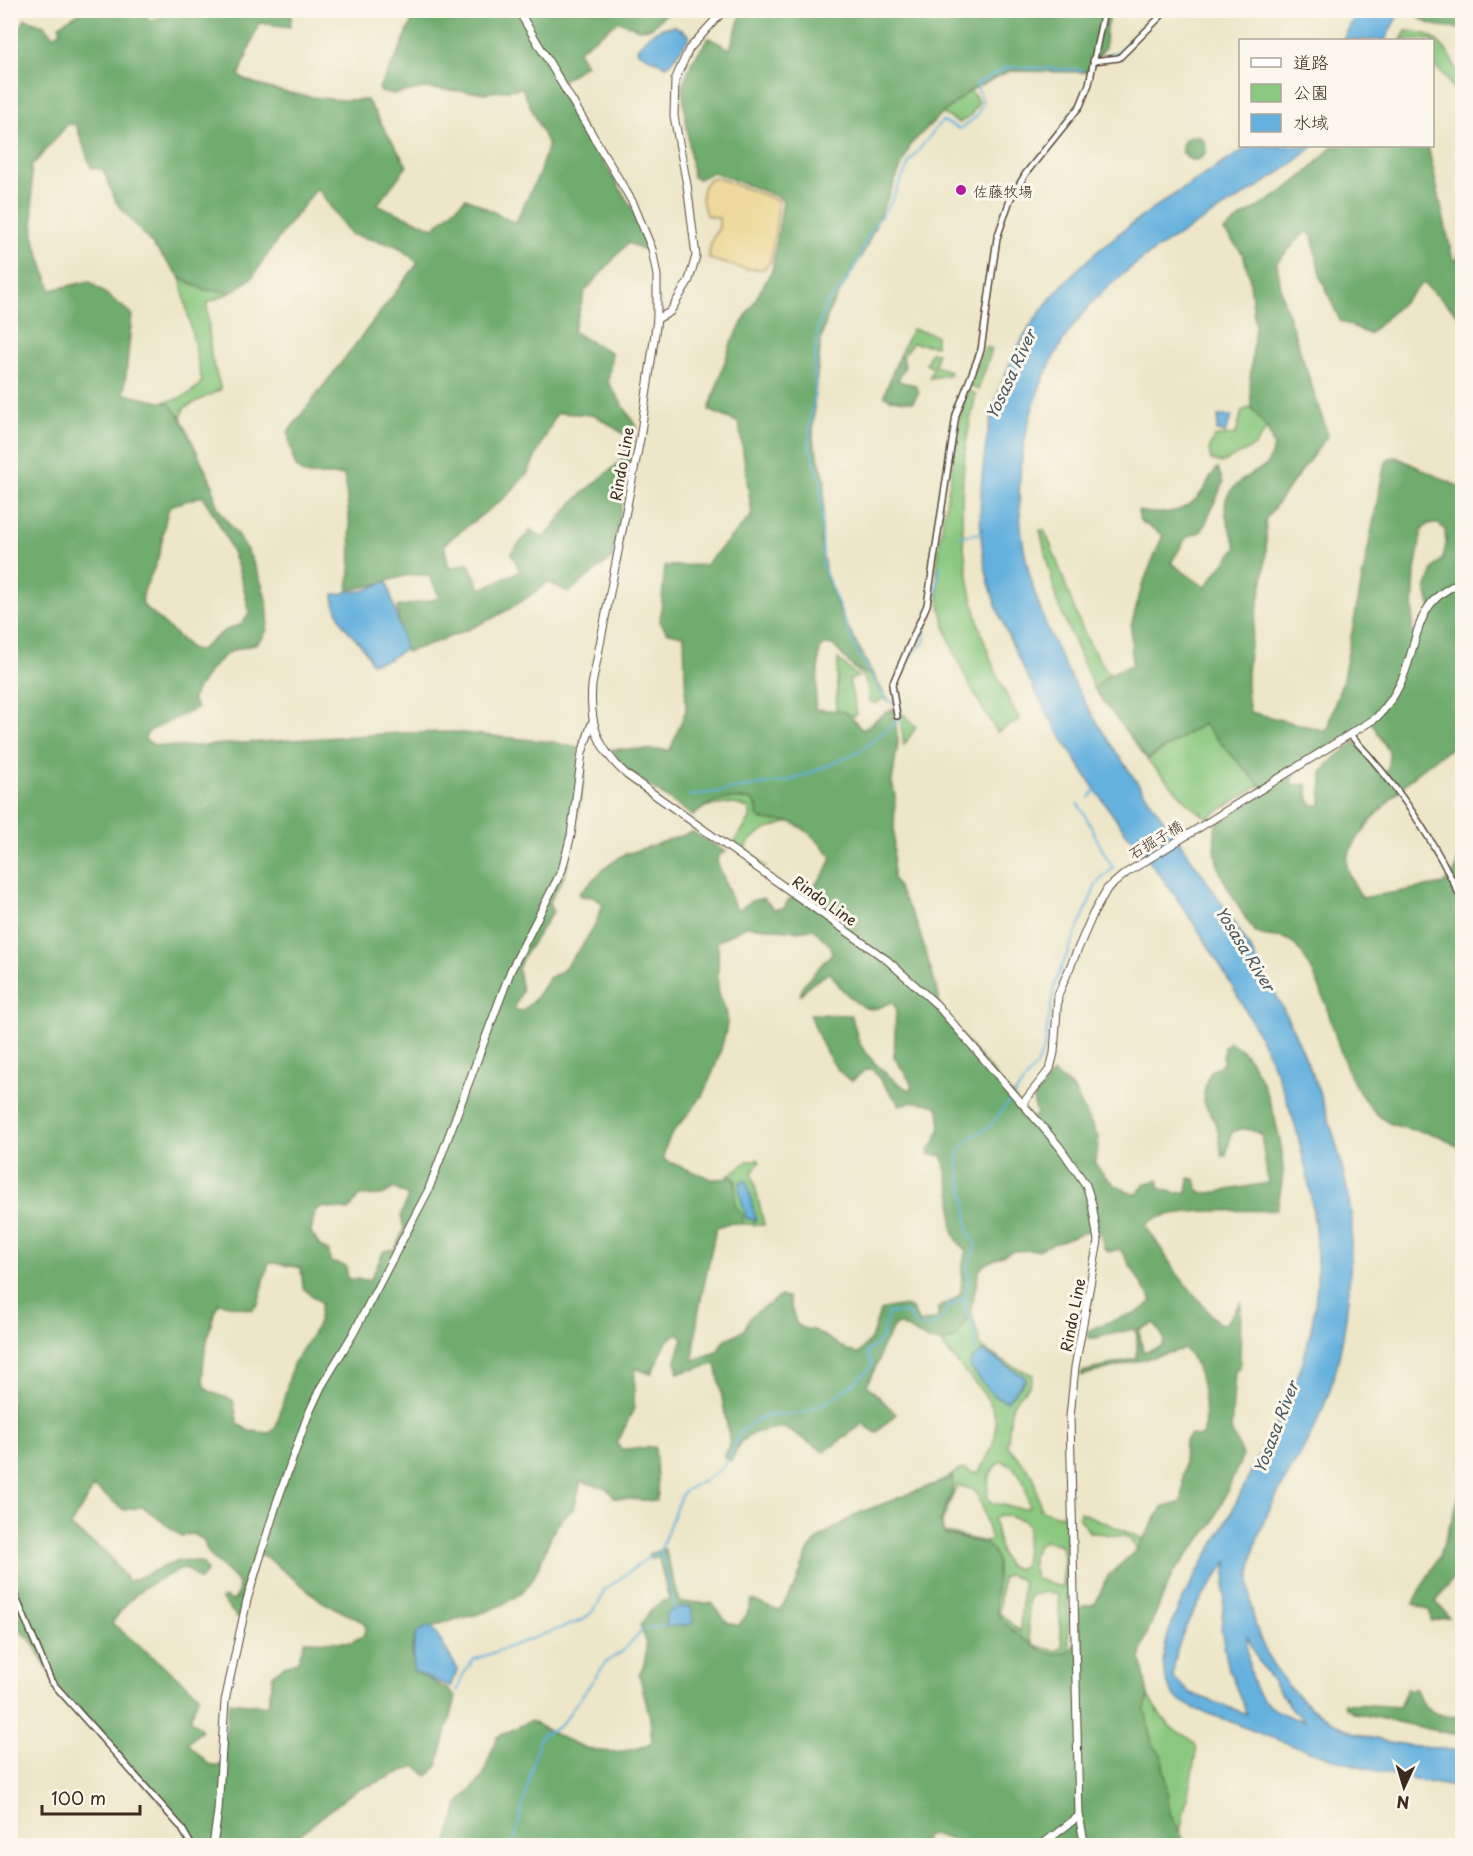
<svg xmlns="http://www.w3.org/2000/svg" width="1473" height="1856" font-family="'Playpen Sans','Klee One',sans-serif">
  <style>
    .green { fill: #8ac87f; stroke: #62794e; stroke-width: 1.5; fill-rule: evenodd }
    .forest { fill: #6fac6e; stroke: #556b46; stroke-width: 1.5; fill-rule: evenodd }
    .sand { fill: #eeda9e; stroke: #94825e; stroke-width: 1.5 }
    .water { fill: #65b1de; stroke: #506e7e; stroke-width: 1.5; fill-rule: evenodd }
    .lines { fill: none; stroke-linecap: round; stroke-linejoin: round }
    .stream { stroke: #65b1de; stroke-width: 2 }
    .minor-casing { stroke: #564638; stroke-width: 8 }
    .tertiary-casing { stroke: #564638; stroke-width: 9 }
    .minor { stroke: #fff; stroke-width: 5 }
    .tertiary { stroke: #fff; stroke-width: 7 }
    .poi-dot { fill: #b5179e; stroke: #fbf7ec; stroke-width: 2 }
    .labels { text-anchor: middle; dominant-baseline: central; stroke-width: 6; stroke-linejoin: round; paint-order: stroke }
    .poi-label { font-size: 15px; fill: #3b2a1e; stroke: #fbf7ec; text-anchor: start }
    .street-label { font-size: 15px; fill: #3b2a1e; stroke: #fbf7ec }
    .water-label { font-size: 16px; font-style: italic; fill: #4a5961; stroke: #fbf7ec }
  </style>
  <rect width="100%" height="100%" fill="#fbf7ec"/>
  <filter id="ink" filterUnits="userSpaceOnUse"><feTurbulence type="fractalNoise" baseFrequency=".0167" numOctaves="2"/><feDisplacementMap in="SourceGraphic" scale="12" xChannelSelector="R" yChannelSelector="G"/><feConvolveMatrix kernelMatrix="1 2 1 2 8 2 1 2 1" color-interpolation-filters="sRGB"/></filter>
  <filter id="wash" filterUnits="userSpaceOnUse"><feTurbulence type="fractalNoise" baseFrequency=".008" numOctaves="4" result="noise"/><feDisplacementMap in="SourceGraphic" scale="24" xChannelSelector="R" yChannelSelector="G"/><feGaussianBlur stdDeviation="1.35" result="paint"/><feColorMatrix in="noise" values="0 0 0 0 0 0 0 0 0 0 0 0 0 0 0 0 0 1.4 0 .05"/><feComposite in="paint" operator="in"/></filter>
  <g filter="url(#wash)">
    <rect width="100%" height="100%" fill="#ede6c8"/>
    <!-- green -->
    <g class="green">
      <path d="M1406,31C1451,31 1463,77 1462,114C1457,93 1450,79 1433,65L1432,40H1401Z"/>
      <polygon points="967,86 979,102 970,116 959,123 940,112"/>
      <path d="M180,277L204,290L232,292L207,303L211,356L221,389L184,408L181,418L164,401C179,401 194,393 202,381Z"/>
      <polygon points="912,329 936,335 936,346 912,343 903,357 899,356"/>
      <polygon points="985,347 992,349 978,390 970,386"/>
      <polygon points="931,352 937,353 935,366 950,371 949,375 929,378 933,368 926,364"/>
      <path d="M968,391L976,394C948,505 962,621 1020,720L997,732C966,682 937,631 937,571C938,541 945,510 950,481C954,451 957,419 968,391Z"/>
      <polygon points="1251,407 1267,428 1255,446 1222,463 1211,460 1209,449 1214,437 1236,434 1242,411"/>
      <path d="M1040,530H1044C1068,581 1074,628 1109,674L1094,689L1057,602Z"/>
      <polygon points="838,659 858,677 849,680 857,714 853,716 836,710"/>
      <path d="M852,666L875,678L889,702L883,698L876,704L869,701C867,680 868,683 852,666Z"/>
      <polygon points="900,711 916,727 904,745 899,712"/>
      <polygon points="1203,724 1260,785 1207,818 1193,808 1147,760"/>
      <path d="M721,798L752,800L762,820L789,822C773,827 753,832 745,848L767,868L733,843L750,819V810C737,800 718,805 703,807Z"/>
      <path d="M758,1159L760,1162L752,1173L764,1225L743,1224L735,1205L736,1181L728,1176L748,1161ZM740,1183L754,1221L745,1216C745,1205 738,1195 740,1183Z"/>
      <path d="M971,1310L981,1347L1006,1363L1033,1375C1032,1389 1016,1395 1012,1407C1009,1418 1010,1432 1007,1445L1033,1475L1041,1510L1059,1516L1062,1513L1066,1518L1069,1652C1063,1653 1056,1655 1051,1654C1037,1650 1001,1625 996,1611C990,1590 1008,1560 986,1544L944,1534C935,1520 947,1510 951,1497C953,1491 952,1483 952,1477H949L958,1470L966,1469L972,1473H978C1022,1406 976,1394 941,1342L957,1337ZM982,1351C991,1357 1023,1375 1026,1380L1007,1401L994,1396L970,1367ZM1002,1461C1023,1470 1026,1486 1029,1507L1024,1509L992,1503L988,1498C986,1484 990,1467 1002,1461ZM957,1485L975,1490L979,1496L991,1540L986,1542L943,1532L942,1522ZM1000,1515L1023,1520L1028,1525L1024,1565L1020,1569L1008,1566L1001,1554L994,1521L995,1517ZM1044,1541L1061,1545L1064,1557L1062,1588L1035,1578C1032,1564 1030,1549 1044,1541ZM1008,1575L1019,1578L1023,1583L1020,1632L999,1612L1002,1578ZM1047,1592L1058,1595L1062,1648L1055,1651L1034,1645L1029,1638L1028,1600L1031,1595Z"/>
      <polygon points="1080,1512 1144,1539 1137,1549 1128,1537 1089,1532 1079,1517"/>
      <path d="M1148,1696C1155,1707 1161,1718 1171,1727C1181,1735 1192,1736 1197,1748L1180,1833L1170,1813L1162,1756L1154,1746L1149,1732L1145,1709Z"/>
    </g>
    <!-- forest -->
    <g class="forest">
      <path d="M82,11H139L151,20L181,11H292L290,27L259,23L239,76C269,94 332,101 367,100L407,166L377,205L434,228L466,198L515,223L539,174L548,145L522,88L485,93L424,88L394,94L381,92L379,88L398,54L416,11H669L651,28L639,29L619,21L578,51L586,65L556,85L635,213L648,251L628,243L585,291L573,332L612,353L608,382L636,426L612,558L569,592L548,582C506,617 457,636 406,652L401,639L397,607L440,598L430,577C407,568 375,590 348,589C354,552 349,513 344,475C297,475 296,482 288,432L418,263L397,246L350,234L317,188L280,236L252,278L232,292L204,290L180,277L116,202L103,170L91,167L76,125L68,124L31,167L34,239L51,290L89,281L132,314L124,394L170,404L181,418L213,486C213,507 225,518 237,534C252,556 277,608 265,634C258,648 246,645 234,650C216,658 201,682 192,699L197,708L149,731L144,739L155,745L181,747L400,733L455,732L552,742L578,748V758L585,774L571,850L565,875L549,903L553,912L523,957L518,969L522,991L514,1009L522,1011L535,999L549,978L562,971L582,946L595,925L603,904L594,897L581,896L579,893L606,867L623,855L693,832L726,852L719,855L717,861L735,907L739,910L751,901L763,898L774,909L784,908L789,899C808,899 827,874 832,857C821,844 807,828 790,822C779,819 766,824 757,816V806L752,800C728,796 711,800 693,816L623,767L612,749L670,750L686,710L684,636L667,632L660,622L665,566L705,565L752,515L739,423L709,410L731,343L772,270L783,202L779,197L713,172L699,179L693,177L682,87L692,61L709,38L730,49L742,11H1112L1106,28L1105,48L1086,72L1009,71L971,90L936,119L911,144L865,250L829,311L821,340L814,404L813,440L825,479L821,541L826,575L840,612L875,678L852,666L833,645H824L820,648L815,709C846,713 842,704 862,730C872,725 884,710 894,709L898,742L892,782L895,796L893,878L917,924L939,996V1009L1032,1119L1037,1114L1033,1100L1053,1073L1073,1088L1099,1139L1095,1163C1106,1181 1117,1187 1136,1195L1146,1183L1159,1180V1188L1176,1193L1187,1192L1189,1178L1195,1179L1197,1188L1204,1194L1268,1183L1261,1134C1250,1129 1242,1127 1232,1132L1226,1156H1222L1217,1126L1203,1101L1206,1082L1212,1070L1223,1064L1224,1047L1229,1042C1261,1054 1282,1133 1283,1164C1284,1179 1279,1196 1277,1210C1252,1212 1158,1205 1146,1226L1178,1275L1219,1324H1225L1241,1302L1240,1369L1235,1371L1231,1430L1243,1455L1212,1525L1173,1573L1144,1641L1141,1657L1148,1696L1145,1709L1149,1732L1154,1746L1162,1756L1170,1813L1186,1845L971,1846L932,1834L925,1836L924,1846L447,1845L458,1804L482,1778L497,1737L530,1721C563,1738 592,1758 630,1750C638,1748 646,1748 652,1742L650,1718L639,1674C648,1661 648,1640 640,1626C648,1613 655,1603 669,1599L659,1558L651,1559L648,1554L665,1549L680,1602L712,1603L727,1622L738,1626L746,1616L752,1600L779,1611L796,1584L808,1551L820,1537L859,1513L953,1477L951,1496L940,1521L944,1534L986,1544C1008,1560 990,1590 997,1611C1001,1625 1037,1650 1051,1654C1056,1655 1064,1653 1069,1652L1077,1641L1079,1609L1083,1606L1095,1604L1108,1576L1137,1549L1162,1508L1182,1502L1185,1441L1190,1435L1202,1436L1204,1433C1206,1408 1205,1367 1184,1349L1081,1376L1082,1372L1137,1358V1335L1134,1329L1095,1338H1089L1088,1331C1106,1319 1139,1317 1152,1301L1120,1249L1109,1252L1104,1248L1099,1230H1091L1037,1250L1013,1251L985,1264L979,1271L971,1310L957,1337L947,1342L930,1341L901,1325H895L880,1351L879,1360L867,1385L896,1414L876,1433L863,1424L824,1452L786,1428H776L754,1433L741,1441L731,1461L724,1457L730,1442L716,1364L678,1373L676,1360L683,1338L678,1333L667,1341L651,1374L635,1368L634,1408L617,1444L622,1449L655,1447L658,1494L656,1501L615,1498L607,1489L581,1481L574,1509C542,1526 547,1576 518,1595C509,1602 496,1608 485,1612C471,1617 423,1625 416,1636C409,1648 413,1660 415,1672L447,1689L456,1698L437,1766L428,1776L416,1766L353,1792L287,1845H194L191,1836L182,1825L59,1689L30,1639L15,1627L11,1628L10,47L25,19L44,25L54,36L61,31L59,25ZM557,413L595,415L630,438L621,461L574,501L544,538L531,530L511,553L520,571L481,589L468,563L449,568L444,544L507,496L527,474ZM202,496C227,532 242,570 249,613L242,624L224,631L200,650H193L143,605C140,591 153,574 157,561C164,542 162,524 170,506ZM746,926L796,931L813,929L831,946L832,953L803,985L800,996L808,986L830,972C837,984 860,1015 878,1008C884,1007 885,1003 891,1003L896,1007L894,1057L912,1084L910,1090C895,1084 862,1054 858,1039C856,1031 854,1023 851,1015L810,1014C818,1036 831,1071 852,1081L865,1070L872,1069L900,1105C915,1100 924,1102 938,1107C942,1120 940,1141 928,1150L929,1154L943,1156C944,1171 951,1184 952,1198C954,1222 946,1231 966,1251L962,1268L961,1293L954,1300L938,1307V1319L919,1323C916,1319 916,1314 913,1310C906,1303 887,1307 880,1311L871,1339L858,1354L847,1350L814,1330L802,1328L796,1323L788,1297L781,1296L751,1316L744,1330L724,1340L717,1352L693,1360L698,1314L716,1228L728,1223L743,1224V1216L735,1205V1178L712,1179L664,1160C662,1134 691,1116 703,1094C712,1077 729,1033 727,1015C725,1006 719,997 718,988C717,972 720,958 717,942ZM394,1188L408,1196L401,1216L404,1229L395,1249L384,1251L370,1280L348,1279L346,1266L330,1262L329,1252L319,1245L311,1232L315,1211L321,1207L349,1210L359,1196L383,1195ZM269,1262L301,1268L303,1288L321,1303L318,1325L293,1364L277,1424L270,1433L249,1431L238,1424L233,1400C225,1397 213,1394 207,1389C196,1380 211,1314 219,1303L252,1310L258,1304ZM1154,1323L1164,1338L1163,1346L1143,1352L1139,1330ZM94,1487L124,1510L143,1507L181,1536L192,1534L204,1540C206,1568 255,1576 233,1601L225,1597L221,1599L237,1617H240L257,1555L266,1557L323,1602L363,1622L366,1628L363,1636L351,1642L305,1641L297,1662L284,1666L273,1674L268,1706L229,1702L223,1763L216,1767L207,1763L188,1743L202,1730L190,1719L199,1695L112,1623C137,1588 146,1584 185,1568L200,1580L207,1571L203,1563C176,1552 153,1576 128,1581L107,1553L70,1526ZM679,1607H691L686,1625H681Z"/>
      <path d="M1419,11H1462V29C1449,28 1424,26 1416,14Z"/>
      <circle cx="1194" cy="148" r="12"/>
      <path d="M1332,146H1428L1453,260H1457L1462,243V318L1423,283L1369,334L1340,321L1321,278L1312,236L1306,231L1277,262L1282,296L1328,435L1265,520C1274,586 1236,648 1250,712L1326,731L1343,679L1384,466L1389,458L1396,457L1462,488V745C1434,748 1358,828 1348,856C1343,870 1356,886 1362,898L1443,884L1455,872L1462,845V1150C1455,1146 1447,1139 1439,1136C1407,1126 1390,1133 1367,1103C1330,1057 1334,990 1295,945C1284,933 1266,939 1257,933C1249,927 1221,877 1218,866C1215,853 1213,839 1216,825L1265,791L1203,724L1147,759L1094,689L1109,674L1132,665L1131,626L1142,586L1163,535L1140,521L1138,511C1162,516 1186,514 1202,492C1209,484 1209,475 1218,468L1223,483L1202,531L1186,538L1171,563L1205,587L1237,547C1216,497 1221,491 1267,465L1274,447L1267,428L1251,407L1250,381L1255,325L1249,275L1243,254L1224,231C1238,217 1255,210 1271,199C1293,186 1316,165 1332,146ZM1428,524H1439L1445,530L1446,544L1443,558L1433,569L1426,590L1431,608L1418,635L1412,631L1415,570L1422,530ZM1370,720L1389,752L1388,769L1384,773L1355,742L1329,763L1322,773L1321,805H1313L1309,800L1307,784L1293,785L1291,781L1300,765Z"/>
      <polygon points="899,356 903,357 905,366 898,381 915,385 919,392 913,402 890,399 884,395"/>
      <path d="M1462,1486V1566L1436,1602L1449,1617L1431,1621L1430,1611L1413,1603C1417,1592 1432,1571 1438,1558C1448,1535 1455,1510 1462,1486Z"/>
      <path d="M1407,1689H1416C1423,1713 1439,1717 1462,1717V1736L1355,1713L1345,1707L1344,1703L1399,1707Z"/>
    </g>
    <!-- sand -->
    <path class="sand" d="M717,178L778,200C779,207 772,256 770,262C769,263 765,268 764,269H745L709,259C709,248 711,237 719,228V218L706,215C702,201 698,191 709,179Z"/>
    <!-- water -->
    <g class="water">
      <polygon points="1357,11 1357,10 1400,11 1385,40 1343,40"/>
      <path d="M675,26L689,35V38L670,64L666,66L638,52L637,49C647,35 657,27 675,26Z"/>
      <path d="M1250,146H1314C1245,206 1151,237 1088,307C1053,348 1031,398 1023,450C993,634 1148,782 1237,927C1291,1014 1335,1110 1351,1212C1353,1224 1351,1238 1351,1251C1349,1308 1343,1363 1320,1416C1302,1457 1270,1498 1257,1540C1232,1617 1275,1696 1346,1729C1380,1745 1425,1746 1462,1751V1788C1383,1777 1305,1752 1231,1722C1214,1715 1187,1709 1174,1695C1169,1690 1167,1683 1165,1676C1154,1634 1201,1568 1221,1532C1236,1504 1249,1476 1263,1447C1273,1429 1284,1410 1292,1391C1309,1351 1319,1302 1317,1258C1314,1180 1292,1095 1254,1026C1228,977 1199,928 1166,883C1152,863 1135,845 1121,826C1071,758 1002,647 985,566C978,530 980,487 985,451C992,399 1012,348 1044,307C1094,241 1181,189 1250,146ZM1227,1562L1221,1630L1229,1670L1247,1714L1190,1693L1173,1677C1175,1631 1202,1598 1227,1562ZM1247,1636L1259,1662L1293,1710L1305,1721C1255,1710 1247,1682 1247,1636Z"/>
      <polygon points="1218,416 1232,416 1225,433 1217,431"/>
      <path d="M387,581L405,649L388,660L371,663C365,645 353,638 343,624C341,621 334,602 333,598L334,594H342L348,591H364Z"/>
      <path d="M742,1181H747L756,1220L747,1219C743,1208 741,1200 739,1187Z"/>
      <polygon points="983,1351 1026,1378 1007,1401 994,1396 970,1367 971,1360"/>
      <polygon points="678,1607 691,1607 693,1622 691,1624 666,1627 666,1614"/>
      <path d="M432,1627L456,1666L457,1671L450,1687L413,1671C416,1653 406,1628 432,1627Z"/>
    </g>
    <g class="lines">
      <!-- stream -->
      <g class="stream">
        <polyline points="1107,54 1118,52 1160,10"/>
        <polyline points="959,536 983,533"/>
        <polyline points="901,671 913,652 924,643 925,626 936,597 940,566"/>
        <polyline points="894,705 880,691 856,649 823,566 821,481 809,445 811,414 815,393 815,356 819,324 827,302 837,294 853,271 873,227 890,204 910,161 942,121 960,129 976,117 983,103 976,84 1009,67 1082,70"/>
        <polyline points="690,796 788,781 808,774 859,752 901,718 896,694"/>
        <polyline points="1089,798 1096,789"/>
        <polyline points="962,1300 974,1328 976,1354"/>
        <polyline points="661,1553 675,1608"/>
        <path d="M457,1691L463,1675L473,1660L583,1620C595,1610 600,1604 604,1590L652,1555L661,1552C661,1546 680,1496 683,1493C695,1482 715,1478 725,1464C742,1441 728,1433 764,1417C776,1413 789,1416 801,1413C821,1408 860,1382 872,1365L867,1353L882,1338L888,1313H908L916,1325L929,1327L942,1319L948,1307L965,1298L969,1280L967,1269L976,1245L968,1231L966,1202L958,1165V1153L968,1140L991,1125L1036,1066L1044,1048L1055,983L1097,883L1113,868C1099,847 1092,825 1078,804"/>
        <polyline points="513,1846 539,1739 543,1734 557,1728 566,1718 606,1662 622,1652 643,1629 665,1625"/>
      </g>
    </g>
  </g>
  <g filter="url(#ink)">
    <g class="lines">
      <!-- minor casing -->
      <g class="minor-casing">
        <g id="minor">
          <polyline points="1093,61 1119,58 1167,10"/>
          <polyline points="897,716 892,685 927,605 956,415 981,350 997,238 1010,200 1026,173 1080,106 1089,84 1104,10"/>
          <path d="M1351,736C1398,785 1433,838 1462,900"/>
          <polyline points="10,1583 51,1681 181,1827 192,1846"/>
        </g>
      </g>
      <!-- tertiary casing -->
      <g class="tertiary-casing">
        <g id="tertiary">
          <path d="M518,10L633,203L652,249L657,276V319L640,439L592,685C589,724 597,748 627,775L887,960L936,1004L1059,1146L1086,1185L1092,1204L1098,1241L1075,1367L1070,1417L1079,1816L1085,1846"/>
          <polyline points="657,319 670,312 689,280 696,256 687,185 674,116 675,80 689,49 724,10"/>
          <path d="M1023,1103L1050,1069L1054,1053L1058,995L1093,914L1107,889L1126,873L1376,718C1386,708 1394,697 1400,684C1420,643 1411,602 1462,582"/>
          <polyline points="213,1846 218,1811 225,1701 247,1600 277,1502 308,1415 321,1387 353,1334 428,1191 511,970 562,870 571,835 582,753 592,723"/>
          <polyline points="1040,1846 1079,1816"/>
        </g>
      </g>
      <!-- minor -->
      <use href="#minor" class="minor"/>
      <!-- tertiary -->
      <use href="#tertiary" class="tertiary"/>
    </g>
  </g>
  <!-- markers -->
  <circle class="poi-dot" cx="961" cy="190" r="6"/>
  <g class="labels">
    <!-- poi labels -->
    <g class="poi-label">
      <text x="973" y="190">佐藤牧場</text>
    </g>
    <!-- street labels -->
    <g class="street-label">
      <text transform="translate(621 464) rotate(-80)">Rindo Line</text>
      <text transform="translate(1155 839) rotate(-31)">石掘子橋</text>
      <text transform="translate(825 900) rotate(35)">Rindo Line</text>
      <text transform="translate(1072 1315) rotate(-79)">Rindo Line</text>
    </g>
    <!-- water labels -->
    <g class="water-label">
      <text transform="translate(1010 374) rotate(-65)">Yosasa River</text>
      <text transform="translate(1246 948) rotate(58)">Yosasa River</text>
      <text transform="translate(1275 1427) rotate(-69)">Yosasa River</text>
    </g>
  </g>
  <!-- margin -->
  <rect width="1473" height="1856" fill="none" stroke="#fbf7ec" stroke-width="36"/>
  <!-- legend -->
  <rect x="1239" y="39" width="195" height="108" fill="#fbf7ec" stroke="#aea59a" stroke-width="1.5"/>
  <rect x="1251" y="58" width="30" height="9" fill="#ffffff" stroke="#aea59a" stroke-width="1.5"/>
  <text x="1293" y="69" font-size="18" fill="#3b2a1e">道路</text>
  <rect x="1251" y="84" width="30" height="18" fill="#8ac87f" stroke="#aea59a" stroke-width="1.5"/>
  <text x="1293" y="99" font-size="18" fill="#3b2a1e">公園</text>
  <rect x="1251" y="114" width="30" height="18" fill="#65b1de" stroke="#aea59a" stroke-width="1.5"/>
  <text x="1293" y="129" font-size="18" fill="#3b2a1e">水域</text>
  <!-- north arrow -->
  <g transform="translate(1404 1787) rotate(184)" stroke="#fbf7ec" stroke-width="4.5" paint-order="stroke">
  <path d="M0-4.5L10 22L0 15L-10 22Z" fill="#3b2a1e"/>
  <text y="-9" font-size="16" font-weight="bold" text-anchor="middle" fill="#3b2a1e">N</text>
  </g>
  <!-- scale -->
  <path d="M42 1805v9h98v-9" fill="none" stroke="#3b2a1e" stroke-width="3"/>
  <text x="51" y="1805" font-size="18" fill="#3b2a1e" stroke="#fbf7ec" stroke-width="4.5" paint-order="stroke">100 m</text>
</svg>
